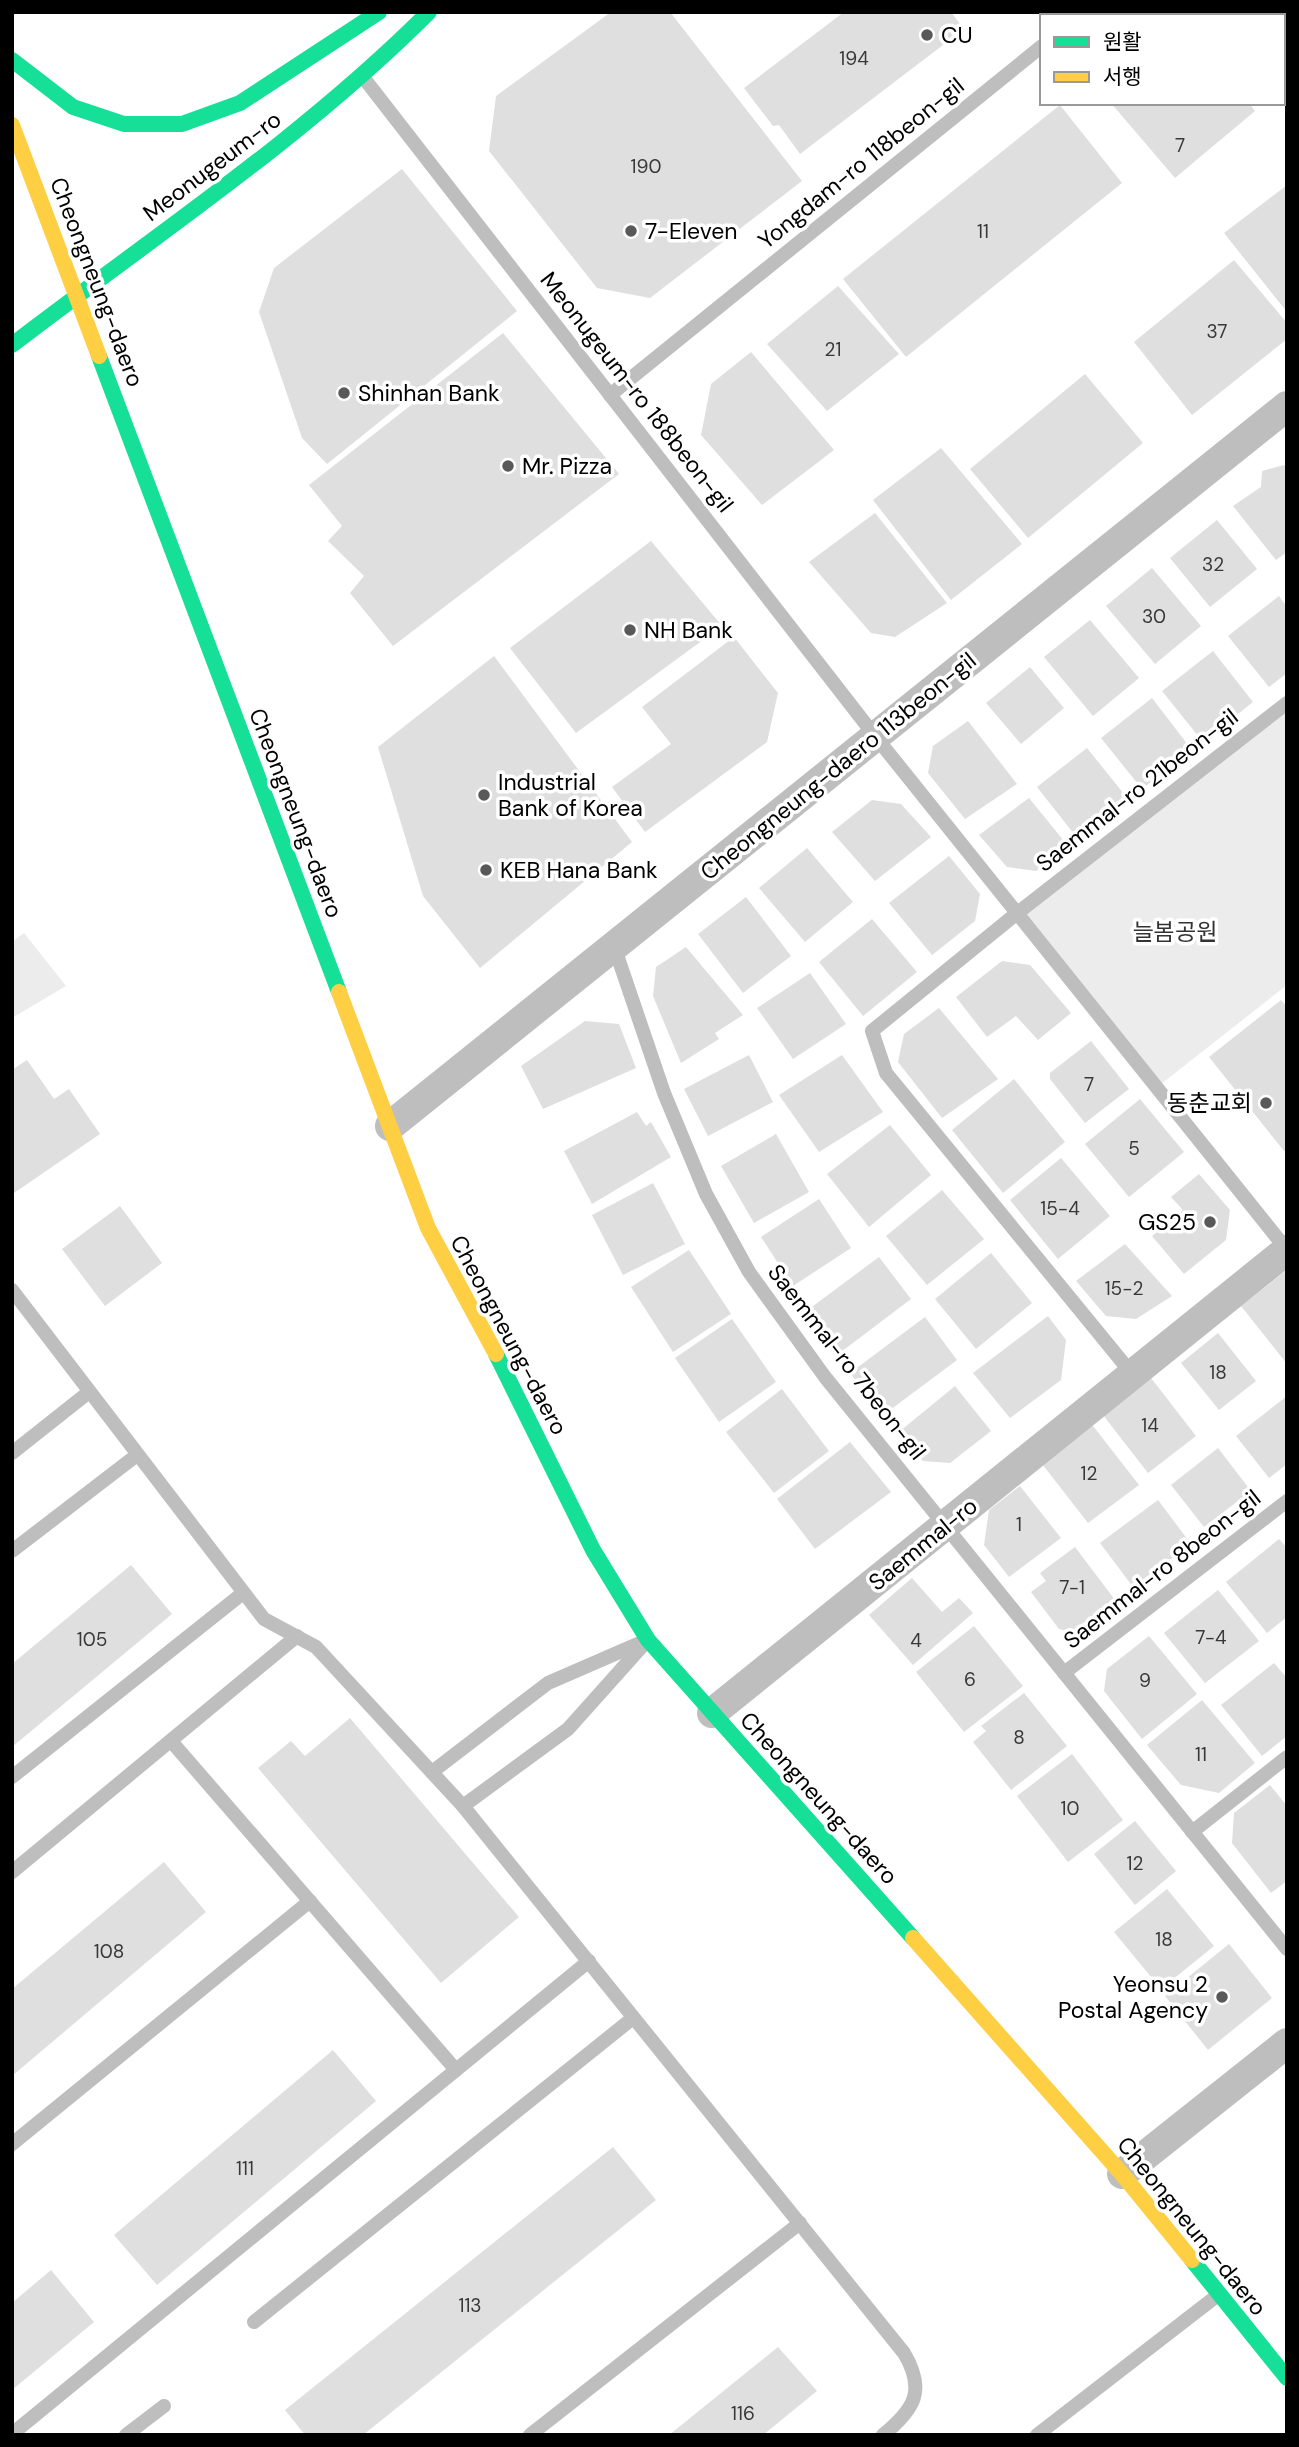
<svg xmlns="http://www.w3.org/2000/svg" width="1299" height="2447" font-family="'DM Sans','Noto Sans KR',sans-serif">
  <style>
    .green { fill: #ececec }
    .building { fill: #dfdfdf }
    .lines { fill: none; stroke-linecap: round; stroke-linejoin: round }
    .lane { stroke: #bebebe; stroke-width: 14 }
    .street { stroke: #bebebe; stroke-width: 30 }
    .fast { stroke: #16e098; stroke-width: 16 }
    .slow { stroke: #ffcf43; stroke-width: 16 }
    .poi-dot { fill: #595959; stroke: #fff; stroke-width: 2.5 }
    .labels { text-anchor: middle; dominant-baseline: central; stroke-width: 7; stroke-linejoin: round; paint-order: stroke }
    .number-label { font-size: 19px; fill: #383838 }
    .poi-label { font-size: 23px; fill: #000; stroke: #fff; text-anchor: start }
    .street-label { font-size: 23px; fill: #000; stroke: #fff }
    .park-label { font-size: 23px; fill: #333; stroke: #fff }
  </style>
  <rect width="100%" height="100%" fill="#fff"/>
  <!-- green -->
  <g class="green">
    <polygon points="1287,703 1287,985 1156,1088 1016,914"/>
    <polygon points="24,933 66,986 12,1018 12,942"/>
  </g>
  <!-- building -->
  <g class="building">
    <polygon points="611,12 670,12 802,181 650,298 597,288 489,151 496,96"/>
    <polygon points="844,12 951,12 964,29 800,154 779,125 773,126 744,88"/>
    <polygon points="1182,12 1287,12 1287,85 1283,87 1283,16 1185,16"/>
    <polygon points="1111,103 1249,103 1255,111 1175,178"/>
    <polygon points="1060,105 1122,183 906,357 843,279"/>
    <polygon points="402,169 517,311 327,464 302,438 259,312 274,268"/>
    <polygon points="1287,185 1287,312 1224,233"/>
    <polygon points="1234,260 1287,323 1287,339 1192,415 1134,342"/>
    <polygon points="838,286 899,354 827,411 767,344"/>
    <polygon points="503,333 619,474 393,646 350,593 364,576 328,541 342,526 309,485"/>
    <polygon points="751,352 834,450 762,505 701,435 711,384"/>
    <polygon points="1085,374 1143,443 1028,538 970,469"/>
    <polygon points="941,448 1022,544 951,600 873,500"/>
    <polygon points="1284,465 1287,469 1287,552 1276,560 1233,506 1261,487 1262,471"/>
    <polygon points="875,513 947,603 895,637 871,633 809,562"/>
    <polygon points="1217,520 1257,569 1210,607 1170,558"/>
    <polygon points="651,541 722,626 576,733 510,648"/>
    <polygon points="1152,568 1201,626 1155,664 1106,606"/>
    <polygon points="1279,596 1287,607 1287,673 1269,687 1228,636"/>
    <polygon points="1090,620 1139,678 1093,716 1044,657"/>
    <polygon points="734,637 778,693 767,742 645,832 612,787 671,744 642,707"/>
    <polygon points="1213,651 1253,702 1203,742 1162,691"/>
    <polygon points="494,656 632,842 480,968 423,896 378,747"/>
    <polygon points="1030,667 1064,708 1021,744 986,703"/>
    <polygon points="1152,698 1192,750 1142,789 1101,738"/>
    <polygon points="968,721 1017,784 965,819 928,773 933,746"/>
    <polygon points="1087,748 1128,799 1078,839 1037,787"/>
    <polygon points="1029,798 1068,846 1036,871 1007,867 979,835"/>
    <polygon points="872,800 901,804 931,837 875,881 832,832"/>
    <polygon points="807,848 853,902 805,942 759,888"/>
    <polygon points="949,856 980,894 975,921 932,955 889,903"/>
    <polygon points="746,897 791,956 743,993 698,934"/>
    <polygon points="872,919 917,972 863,1016 819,962"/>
    <polygon points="686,947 743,1015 715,1033 719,1039 681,1063 653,996 656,967"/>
    <polygon points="1002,961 1030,965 1071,1013 1038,1040 1016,1016 987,1037 956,997"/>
    <polygon points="810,973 846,1024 793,1059 757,1008"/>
    <polygon points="1281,1000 1287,1007 1287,1149 1284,1151 1209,1057"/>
    <polygon points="939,1008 998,1079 942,1118 898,1062 904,1034"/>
    <polygon points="585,1021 619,1024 636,1068 543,1109 521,1066"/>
    <polygon points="1091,1041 1129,1089 1085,1123 1050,1079 1050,1073"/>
    <polygon points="749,1055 773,1102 708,1136 684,1089"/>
    <polygon points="842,1055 883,1112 819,1152 779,1095"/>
    <polygon points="27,1060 54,1099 69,1089 100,1134 14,1193 12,1070"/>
    <polygon points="1014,1079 1065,1142 1003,1193 952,1130"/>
    <polygon points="1140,1099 1184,1152 1129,1197 1085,1144"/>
    <polygon points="637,1112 646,1126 651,1122 671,1157 592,1204 564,1151"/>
    <polygon points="890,1125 931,1175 869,1227 827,1174"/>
    <polygon points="776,1134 809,1192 754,1223 721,1166"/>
    <polygon points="1061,1158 1110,1216 1058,1259 1010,1200"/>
    <polygon points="1199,1174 1230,1210 1226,1240 1184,1274 1152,1236 1183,1210 1171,1197"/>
    <polygon points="653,1183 685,1244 623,1275 592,1215"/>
    <polygon points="942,1190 984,1239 927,1285 886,1236"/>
    <polygon points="819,1199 851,1248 793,1286 761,1237"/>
    <polygon points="120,1206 162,1263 105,1306 62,1249"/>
    <polygon points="1125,1244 1172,1296 1136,1319 1106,1316 1076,1281"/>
    <polygon points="689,1250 731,1314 673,1352 631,1287"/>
    <polygon points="991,1253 1032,1303 976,1349 935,1299"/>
    <polygon points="879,1257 911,1299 837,1355 805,1312"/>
    <polygon points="1287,1270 1287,1364 1241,1306"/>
    <polygon points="1048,1316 1066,1340 1061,1380 1010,1418 973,1373"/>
    <polygon points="925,1317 957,1360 882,1416 850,1373"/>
    <polygon points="732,1319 776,1382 719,1422 675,1358"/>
    <polygon points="1218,1333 1256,1381 1219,1410 1181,1363"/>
    <polygon points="1151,1378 1196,1436 1148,1473 1103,1415"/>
    <polygon points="955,1386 991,1431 950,1463 923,1461 899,1432"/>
    <polygon points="782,1389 829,1451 774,1493 726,1432"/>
    <polygon points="1287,1396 1287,1464 1269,1478 1236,1436"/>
    <polygon points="1090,1422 1139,1485 1088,1523 1039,1460"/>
    <polygon points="850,1442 891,1492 815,1549 777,1499"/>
    <polygon points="1218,1448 1251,1491 1204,1527 1171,1485"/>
    <polygon points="1020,1486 1061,1538 1009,1577 984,1545 989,1510"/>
    <polygon points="1158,1500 1191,1544 1133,1587 1100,1543"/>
    <polygon points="1279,1539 1287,1548 1287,1617 1267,1633 1226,1582"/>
    <polygon points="1075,1547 1115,1600 1071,1632 1059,1629 1031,1592 1046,1581 1040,1573"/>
    <polygon points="131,1565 172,1614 12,1747 12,1664"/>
    <polygon points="912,1578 942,1612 959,1598 973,1613 913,1665 869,1615"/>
    <polygon points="1218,1590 1259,1641 1205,1683 1164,1633"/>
    <polygon points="974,1626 1023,1686 964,1732 916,1672"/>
    <polygon points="1149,1636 1197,1694 1142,1739 1104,1691 1107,1669"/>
    <polygon points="1274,1663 1287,1678 1287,1736 1262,1756 1221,1705"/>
    <polygon points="1024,1693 1067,1746 1011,1790 973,1742 986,1731 981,1726"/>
    <polygon points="1202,1700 1255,1763 1219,1793 1181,1785 1147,1745"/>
    <polygon points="350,1718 519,1917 441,1983 258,1768 291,1741 305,1756"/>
    <polygon points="1072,1754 1123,1820 1068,1862 1017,1796"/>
    <polygon points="1270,1785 1287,1806 1287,1881 1271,1893 1232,1843 1234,1813"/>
    <polygon points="1135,1821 1176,1871 1135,1905 1094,1854"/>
    <polygon points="164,1862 206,1912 12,2076 12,1989"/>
    <polygon points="1167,1889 1214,1946 1161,1989 1114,1932"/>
    <polygon points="1229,1944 1272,1998 1208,2050 1165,1996"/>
    <polygon points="333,2050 376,2101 157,2285 114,2235"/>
    <polygon points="613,2147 656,2200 363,2435 305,2435 285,2410"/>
    <polygon points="51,2270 94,2322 12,2390 12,2303"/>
    <polygon points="778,2347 817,2391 763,2435 669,2435"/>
  </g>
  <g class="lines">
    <!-- lane -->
    <g class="lane">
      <polyline points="1079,16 1083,12"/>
      <polyline points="363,77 875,736 1287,1250"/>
      <polyline points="610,395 1042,46"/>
      <polyline points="614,946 664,1093 706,1194 749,1272 825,1377 1287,1949"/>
      <path d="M12,1290L264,1619L316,1647L463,1806L904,2353C926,2390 915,2409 883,2435"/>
      <polyline points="1133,1375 886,1073 872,1031 1016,914 1287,703"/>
      <polyline points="12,1453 89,1392"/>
      <polyline points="12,1551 137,1455"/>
      <polyline points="1064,1673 1287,1501"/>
      <polyline points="171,1741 456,2070"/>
      <polyline points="432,1772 548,1683 647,1640"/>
      <polyline points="12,1777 243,1593"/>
      <polyline points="463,1806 568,1729 644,1644"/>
      <polyline points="1192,1832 1287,1757"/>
      <polyline points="12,1872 297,1636"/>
      <polyline points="12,2144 310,1901"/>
      <polyline points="254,2322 633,2018"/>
      <polyline points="12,2434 589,1961"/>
      <polyline points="126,2435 164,2406"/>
      <polyline points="530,2435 800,2223"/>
      <polyline points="1037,2435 1218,2295"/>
    </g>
    <!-- street -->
    <g class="street">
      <polyline points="390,1126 1287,406"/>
      <polyline points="712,1713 1287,1250"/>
      <polyline points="1122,2174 1287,2043"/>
    </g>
    <!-- fast -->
    <g class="fast">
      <polyline points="12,60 73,107 124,124 182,124 240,103 379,12"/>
      <path d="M12,345C154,236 302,139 429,12"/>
      <polyline points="99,356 339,992"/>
      <polyline points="496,1354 593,1550 648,1640 913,1938"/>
      <polyline points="1192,2260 1287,2378"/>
    </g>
    <!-- slow -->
    <g class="slow">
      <polyline points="12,125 99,356"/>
      <polyline points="339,992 428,1228 496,1354"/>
      <polyline points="913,1938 1122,2174 1192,2260"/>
    </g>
  </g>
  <!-- markers -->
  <g class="poi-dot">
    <circle cx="927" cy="35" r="7"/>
    <circle cx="631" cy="231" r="7"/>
    <circle cx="344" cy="393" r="7"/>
    <circle cx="508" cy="466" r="7"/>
    <circle cx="630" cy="630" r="7"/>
    <circle cx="484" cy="795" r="7"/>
    <circle cx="486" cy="870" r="7"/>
    <circle cx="1266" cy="1103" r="7"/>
    <circle cx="1210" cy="1222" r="7"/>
    <circle cx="1222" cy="1997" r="7"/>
  </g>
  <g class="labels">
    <!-- number labels -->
    <g class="number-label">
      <text x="854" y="58">194</text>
      <text x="1180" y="145">7</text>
      <text x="646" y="166">190</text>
      <text x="983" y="231">11</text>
      <text x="1217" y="331">37</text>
      <text x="833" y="349">21</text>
      <text x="1213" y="564">32</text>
      <text x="1154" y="616">30</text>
      <text x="1089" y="1084">7</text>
      <text x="1134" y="1148">5</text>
      <text x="1060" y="1208">15-4</text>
      <text x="1124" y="1288">15-2</text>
      <text x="1218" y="1372">18</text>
      <text x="1150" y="1425">14</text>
      <text x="1089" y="1473">12</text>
      <text x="1019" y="1524">1</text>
      <text x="1072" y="1587">7-1</text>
      <text x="1211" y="1637">7-4</text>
      <text x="92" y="1639">105</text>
      <text x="916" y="1640">4</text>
      <text x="970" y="1679">6</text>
      <text x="1145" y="1680">9</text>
      <text x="1019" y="1737">8</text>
      <text x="1201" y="1754">11</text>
      <text x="1070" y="1808">10</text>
      <text x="1135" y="1863">12</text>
      <text x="1164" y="1939">18</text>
      <text x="109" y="1951">108</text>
      <text x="245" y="2168">111</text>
      <text x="470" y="2305">113</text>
      <text x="743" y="2413">116</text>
    </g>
    <!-- poi labels -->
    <g class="poi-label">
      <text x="941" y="35">CU</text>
      <text x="645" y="231">7-Eleven</text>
      <text x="358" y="393">Shinhan Bank</text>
      <text x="522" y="466">Mr. Pizza</text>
      <text x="644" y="630">NH Bank</text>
      <text x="498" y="782">Industrial<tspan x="498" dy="26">Bank of Korea</tspan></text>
      <text x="500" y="870">KEB Hana Bank</text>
      <text x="1252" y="1103" text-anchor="end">동춘교회</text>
      <text x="1196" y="1222" text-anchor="end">GS25</text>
      <text x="1208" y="1984" text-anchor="end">Yeonsu 2<tspan x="1208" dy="26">Postal Agency</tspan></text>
    </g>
    <!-- street labels -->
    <g class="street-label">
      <text transform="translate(861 163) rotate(-39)">Yongdam-ro 118beon-gil</text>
      <text transform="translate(212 166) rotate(-37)">Meonugeum-ro</text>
      <text transform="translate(97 282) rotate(69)">Cheongneung-daero</text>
      <text transform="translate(637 392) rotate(52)">Meonugeum-ro 188beon-gil</text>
      <text transform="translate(838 766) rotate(-39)">Cheongneung-daero 113beon-gil</text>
      <text transform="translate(1137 790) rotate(-38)">Saemmal-ro 21beon-gil</text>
      <text transform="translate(296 813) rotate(69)">Cheongneung-daero</text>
      <text transform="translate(509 1335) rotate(62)">Cheongneung-daero</text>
      <text transform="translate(847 1362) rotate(52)">Saemmal-ro 7beon-gil</text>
      <text transform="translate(923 1544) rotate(-39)">Saemmal-ro</text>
      <text transform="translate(1162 1569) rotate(-38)">Saemmal-ro 8beon-gil</text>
      <text transform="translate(819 1798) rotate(48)">Cheongneung-daero</text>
      <text transform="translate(1192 2226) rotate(51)">Cheongneung-daero</text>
    </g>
    <!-- park labels -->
    <g class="park-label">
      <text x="1175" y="932">늘봄공원</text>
    </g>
  </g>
  <!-- border -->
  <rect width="1299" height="2447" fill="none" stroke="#000000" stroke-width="28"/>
  <!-- legend -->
  <rect x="1040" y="14" width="245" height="91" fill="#ffffff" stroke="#999999" stroke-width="2"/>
  <rect x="1054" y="37" width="35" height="10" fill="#16e098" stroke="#999999" stroke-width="2"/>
  <text x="1103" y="49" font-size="21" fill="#000000">원활</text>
  <rect x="1054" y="72" width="35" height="10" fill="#ffcf43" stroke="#999999" stroke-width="2"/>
  <text x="1103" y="84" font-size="21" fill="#000000">서행</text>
</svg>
